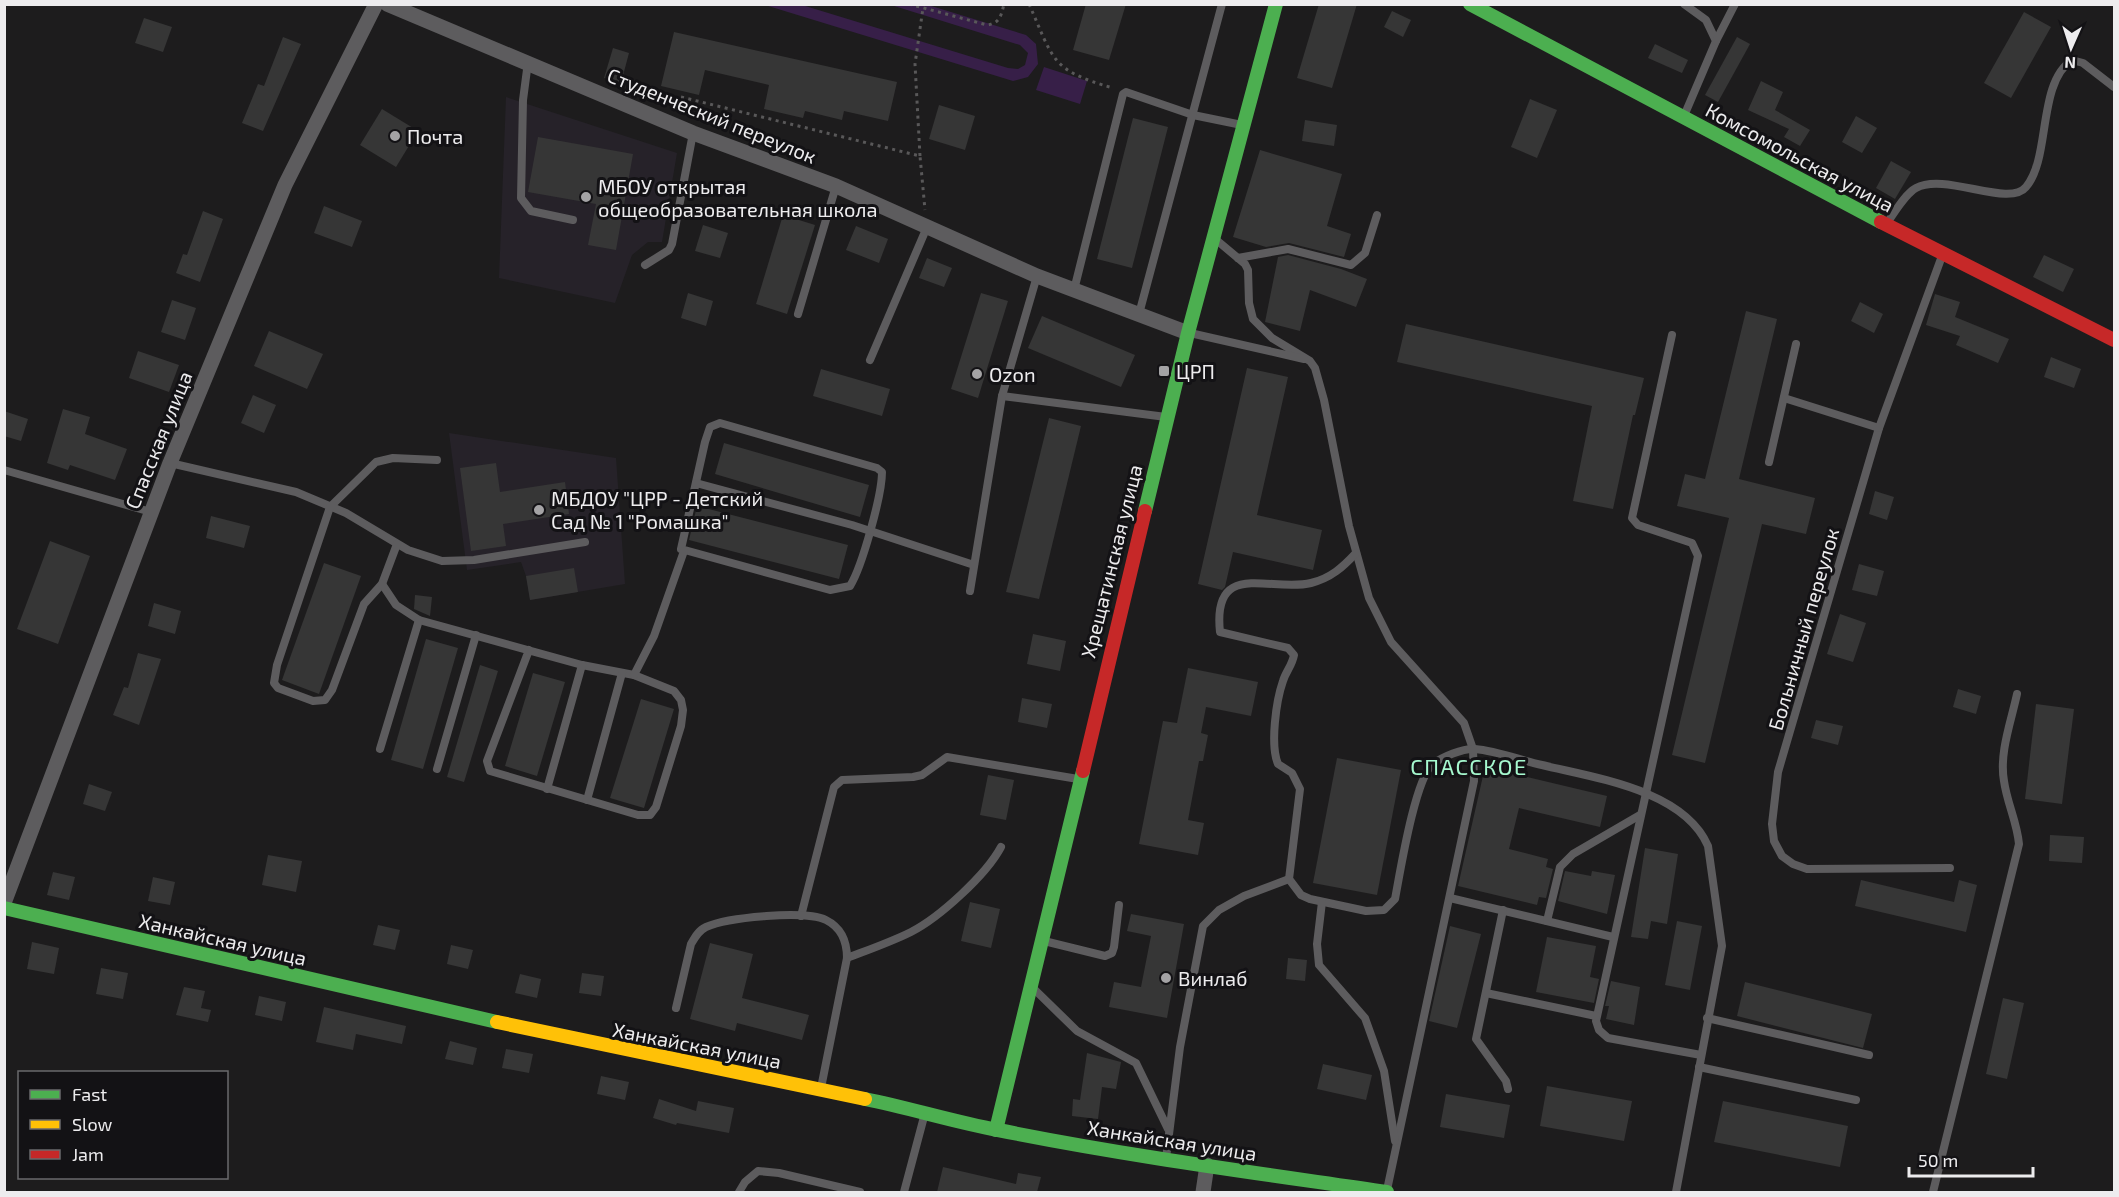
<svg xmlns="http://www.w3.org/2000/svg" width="2119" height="1197" font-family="'Exo 2',sans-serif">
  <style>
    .built { fill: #262229 }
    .green { fill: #371f48 }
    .building { fill: #363636 }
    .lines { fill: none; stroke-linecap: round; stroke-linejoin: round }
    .path { stroke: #595859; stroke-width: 3; stroke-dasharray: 3 4.5; stroke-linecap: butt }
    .lane { stroke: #5d5c5e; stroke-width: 8 }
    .street { stroke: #5d5c5e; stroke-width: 15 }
    .fast { stroke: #4caf50; stroke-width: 14 }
    .slow { stroke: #ffc107; stroke-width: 14 }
    .jam { stroke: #c62828; stroke-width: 14 }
    .poi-dot { fill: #a4a3a5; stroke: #131215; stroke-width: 2 }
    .labels { text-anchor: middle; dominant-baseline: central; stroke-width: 6; stroke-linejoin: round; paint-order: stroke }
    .street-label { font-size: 20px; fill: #edecee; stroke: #131215 }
    .poi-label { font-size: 20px; fill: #edecee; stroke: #131215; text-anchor: start }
    .quarter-label { font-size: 22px; letter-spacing: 1.5px; fill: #a6f9cf; stroke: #131215 }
  </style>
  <rect width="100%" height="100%" fill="#1d1c1d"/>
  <!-- built -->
  <g class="built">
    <polygon points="506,97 677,153 662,242 648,242 632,255 615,303 499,278"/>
    <polygon points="449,433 616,458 625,584 530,600 526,576 521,562 467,570"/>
  </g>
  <!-- green -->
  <g class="green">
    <polygon points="765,5 802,5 1008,68 1018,69 1025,65 1028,53 1020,45 891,5 928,5 1026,35 1036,44 1038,64 1028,77 1013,81"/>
    <polygon points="1044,67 1087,81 1080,104 1036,90"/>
  </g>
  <!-- building -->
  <g class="building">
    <polygon points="1086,4 1126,4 1109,60 1073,50"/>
    <polygon points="1319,4 1357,4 1332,88 1297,78"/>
    <polygon points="1392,11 1411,20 1403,37 1384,27"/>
    <polygon points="2024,12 2051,27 2011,98 1984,83"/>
    <polygon points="144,18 172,27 163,52 135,43"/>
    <polygon points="674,32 897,82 888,121 844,111 842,120 805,111 803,118 764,109 769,85 705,70 699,95 661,86"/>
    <polygon points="283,37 301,44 263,131 242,123 258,84 264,86"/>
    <polygon points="1737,37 1750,44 1718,102 1705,95"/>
    <polygon points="1655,44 1688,60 1682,73 1648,58"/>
    <polygon points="613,48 629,53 621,83 604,78"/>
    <polygon points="1761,81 1783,92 1775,110 1810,130 1800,146 1784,137 1789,129 1748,110"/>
    <polygon points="1530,99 1557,110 1537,158 1511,147"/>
    <polygon points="939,105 975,116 965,150 929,139"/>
    <polygon points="382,109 418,131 396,167 360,145"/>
    <polygon points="1856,116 1877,128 1862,153 1842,142"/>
    <polygon points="1133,118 1168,127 1132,268 1097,259"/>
    <polygon points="1305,120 1337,125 1334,146 1302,141"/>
    <polygon points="538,137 633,154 616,250 588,245 596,204 528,192"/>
    <polygon points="1260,150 1342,174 1327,226 1351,234 1344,257 1289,243 1266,247 1233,237"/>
    <polygon points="1891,161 1911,172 1895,199 1876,188"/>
    <polygon points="324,206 362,221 352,247 314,233"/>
    <polygon points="203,211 223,219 200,282 176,273 183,254 187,255"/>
    <polygon points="783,215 815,225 787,314 756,304"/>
    <polygon points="703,225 728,233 720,258 695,251"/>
    <polygon points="856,226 888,239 879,263 846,250"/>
    <polygon points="1288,255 1341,269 1367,279 1356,307 1310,290 1300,331 1265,322 1278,257"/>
    <polygon points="2044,255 2074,269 2063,292 2033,277"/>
    <polygon points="927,258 952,268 944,287 919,278"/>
    <polygon points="688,293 713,301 706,326 681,318"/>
    <polygon points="981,293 1008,301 978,398 951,389"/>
    <polygon points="1935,294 1960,302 1955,317 2009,339 1998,363 1956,345 1960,336 1926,325"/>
    <polygon points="172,300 196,308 185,340 161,332"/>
    <polygon points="1860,302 1883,314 1874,333 1851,321"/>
    <polygon points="1746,311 1777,319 1739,479 1815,498 1806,534 1762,524 1705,763 1672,755 1729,518 1677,506 1685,474 1705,479"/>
    <polygon points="1042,316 1135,355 1121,387 1028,348"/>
    <polygon points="1406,324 1644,378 1635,415 1633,415 1613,509 1573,501 1592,406 1397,362"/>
    <polygon points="269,331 323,354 307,389 254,366"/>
    <polygon points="138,351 179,365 169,392 129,378"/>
    <polygon points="2051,357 2081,369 2074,388 2044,377"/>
    <polygon points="1247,368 1288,377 1257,515 1322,530 1313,570 1233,552 1225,587 1222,590 1198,584"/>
    <polygon points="821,369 890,389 882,416 813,396"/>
    <polygon points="253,395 276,405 264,433 241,423"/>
    <polygon points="63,409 90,417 85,434 127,449 115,480 70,465 68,470 47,463"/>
    <polygon points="4,411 28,419 21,441 4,436"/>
    <polygon points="1049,418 1081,426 1039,599 1006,592"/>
    <polygon points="724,443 869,485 860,517 715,474"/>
    <polygon points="496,463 500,492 565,482 569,514 503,524 506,546 471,551 460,468"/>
    <polygon points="1875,491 1894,497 1887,520 1869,514"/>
    <polygon points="697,506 848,545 839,579 689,540"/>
    <polygon points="211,516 250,526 244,548 206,538"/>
    <polygon points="50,541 90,556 58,644 17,629"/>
    <polygon points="324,563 361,576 319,694 282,680"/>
    <polygon points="1859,564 1884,571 1877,596 1852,590"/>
    <polygon points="574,568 578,592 530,600 526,576"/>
    <polygon points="415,595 432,597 430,616 414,609"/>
    <polygon points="154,603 181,611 175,634 148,626"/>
    <polygon points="1840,614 1866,623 1853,662 1827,654"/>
    <polygon points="1033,634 1066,641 1060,671 1027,664"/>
    <polygon points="426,639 458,648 423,769 391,760"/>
    <polygon points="138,653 161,659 139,725 113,715 124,687 128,688"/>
    <polygon points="480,665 498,671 464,782 447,777"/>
    <polygon points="1188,668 1258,682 1251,716 1206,707 1201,733 1208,735 1203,761 1199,761 1188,820 1204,823 1198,855 1139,844 1163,721 1177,723"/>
    <polygon points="533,673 565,682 537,776 505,766"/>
    <polygon points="1958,689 1981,696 1976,714 1953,707"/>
    <polygon points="1022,698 1052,704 1047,728 1018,722"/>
    <polygon points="641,699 674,709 644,808 610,798"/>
    <polygon points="2036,704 2074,709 2062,804 2025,799"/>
    <polygon points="1816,720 1843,726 1838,745 1811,738"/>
    <polygon points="1337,758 1401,770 1377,895 1313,883"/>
    <polygon points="1485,767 1607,796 1600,827 1519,808 1509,849 1548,859 1546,867 1553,869 1546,898 1539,897 1537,905 1458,886"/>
    <polygon points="988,775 1014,780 1006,820 980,815"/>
    <polygon points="89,784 112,792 105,811 83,804"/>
    <polygon points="2050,835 2084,837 2082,863 2049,861"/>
    <polygon points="1645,848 1678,854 1667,924 1651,921 1648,939 1631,937"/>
    <polygon points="268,855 302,861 296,892 262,885"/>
    <polygon points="1565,871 1591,876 1592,871 1615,875 1607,914 1558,901"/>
    <polygon points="53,872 75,877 69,900 47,895"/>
    <polygon points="153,877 175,882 170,905 148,901"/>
    <polygon points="1861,880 1954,902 1959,880 1977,885 1966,932 1855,906"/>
    <polygon points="970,902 1000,909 991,948 961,941"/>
    <polygon points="1131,914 1184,924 1167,1018 1109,1007 1114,982 1141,987 1151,936 1127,931"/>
    <polygon points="1677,921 1702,926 1690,990 1665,985"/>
    <polygon points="378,925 400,930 395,950 373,945"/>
    <polygon points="1450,926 1481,934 1457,1028 1429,1021"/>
    <polygon points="1547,937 1596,946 1590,977 1599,979 1594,1003 1536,992"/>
    <polygon points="32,942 59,948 54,974 27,969"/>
    <polygon points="710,943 753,954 742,998 809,1015 802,1040 737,1023 735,1031 690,1019"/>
    <polygon points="451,945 473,950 468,969 447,964"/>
    <polygon points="1288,958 1307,960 1305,981 1286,979"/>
    <polygon points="101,968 128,973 123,999 96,994"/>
    <polygon points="582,973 604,976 601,996 579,993"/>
    <polygon points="520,974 541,979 537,998 515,993"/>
    <polygon points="1611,981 1640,987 1634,1025 1606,1019 1609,1006 1605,1006"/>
    <polygon points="1745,982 1872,1014 1863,1048 1737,1016"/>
    <polygon points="184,987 205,991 201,1008 211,1010 208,1022 176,1015"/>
    <polygon points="259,996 286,1002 282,1021 255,1015"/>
    <polygon points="2003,998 2024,1003 2007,1079 1986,1074"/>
    <polygon points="324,1007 406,1026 402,1044 356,1034 353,1050 316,1042"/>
    <polygon points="450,1041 477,1048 473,1065 445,1059"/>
    <polygon points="506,1049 533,1054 529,1073 502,1068"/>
    <polygon points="1087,1053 1121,1062 1116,1089 1102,1087 1098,1119 1072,1116 1073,1099 1080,1100"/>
    <polygon points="1323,1064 1372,1075 1366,1100 1317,1089"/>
    <polygon points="601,1076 629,1082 625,1100 597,1094"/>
    <polygon points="1547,1086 1632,1101 1624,1141 1540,1126"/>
    <polygon points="1446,1094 1510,1105 1504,1138 1440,1127"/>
    <polygon points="659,1099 696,1111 698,1101 734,1108 729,1133 677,1123 676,1125 653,1118"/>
    <polygon points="1723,1101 1848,1126 1840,1167 1714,1142"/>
    <polygon points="943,1167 1016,1184 1018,1173 1041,1177 1037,1192 937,1192"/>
  </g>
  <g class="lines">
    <!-- path -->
    <g class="path">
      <path d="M909,4L987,25C1000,23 1001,16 1004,4"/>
      <path d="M1029,4C1054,60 1050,70 1113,88"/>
      <polyline points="681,97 920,156 925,210"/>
      <polyline points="920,156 915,64 923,8"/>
    </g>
    <!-- lane -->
    <g class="lane">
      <polyline points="1684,4 1706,20 1716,41 1684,116"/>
      <polyline points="1716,41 1735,4"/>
      <polyline points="528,62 523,100 521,198 531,211 573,220"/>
      <path d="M1887,223C1895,212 1905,194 1916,188C1945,172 2009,208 2026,187C2051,158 2037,83 2072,60L2083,63L2114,87"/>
      <polyline points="1214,238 1245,264 1248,270 1249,303 1253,319 1272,338 1310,361 1315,368 1324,400 1349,526 1369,598 1391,642 1464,723 1473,749 1474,781 1387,1190"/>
      <polyline points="1942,256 1879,428 1778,772 1772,824 1774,841 1782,856 1793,864 1807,869 1950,868"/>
      <polyline points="1238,258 1288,249 1351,265 1365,253 1377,215"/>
      <polyline points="645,265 669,250 672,244 693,133"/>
      <polyline points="1074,290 1123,94 1126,92 1193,115 1242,125"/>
      <polyline points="798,314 836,186"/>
      <polyline points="1139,314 1222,4"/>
      <polyline points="1190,333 1304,359"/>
      <polyline points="1672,335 1632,518 1638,525 1692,543 1698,556 1596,1021 1599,1030 1608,1038 1701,1055"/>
      <polyline points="870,360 927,227"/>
      <polyline points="1002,396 1166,417"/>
      <polyline points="1784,398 1879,428"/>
      <path d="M720,423L877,468L882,472C882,495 862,567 850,586L830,590L681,549L705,442L710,427Z"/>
      <polyline points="1769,462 1796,344"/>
      <polyline points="170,463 296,492 346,513 408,550 442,561 474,560 585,542"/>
      <polyline points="4,470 151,512"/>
      <polyline points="696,483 852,525 974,565"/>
      <polyline points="397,544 382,584 364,604 332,690 325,700 313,701 278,688 274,683 277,665 330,507 376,462 393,458 437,460"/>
      <path d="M1356,553C1343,567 1331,578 1311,583C1272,593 1212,558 1220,632L1288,648L1294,655C1292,666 1286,671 1283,681C1276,701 1270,745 1278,764L1292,773L1300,789L1289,879L1301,895L1310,899L1366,911L1384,910L1395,899C1400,873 1415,778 1433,764C1442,757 1463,748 1475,749C1497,751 1520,760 1542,765C1595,778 1684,790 1708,846L1722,946L1676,1192"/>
      <polyline points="382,584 396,605 419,620 582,665 634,675 674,691 681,700 683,710 681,726 656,807 650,815 638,815 490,771 487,761 529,650"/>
      <polyline points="970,591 1002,396 1037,276"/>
      <polyline points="634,675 654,636 684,551"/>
      <polyline points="380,749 419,620"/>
      <polyline points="437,769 476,635"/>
      <polyline points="547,789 582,665"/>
      <polyline points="587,800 622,673"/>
      <polyline points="1450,898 1613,937"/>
      <polyline points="1322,902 1317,944 1319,965 1365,1018 1384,1071 1395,1141"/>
      <polyline points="1503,910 1476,1039 1506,1081 1508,1089"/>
      <polyline points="801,916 834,787 842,780 913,777 922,775 947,757 1078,779"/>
      <polyline points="1547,921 1560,867 1573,854 1640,815"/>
      <polyline points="1044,941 1105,956 1112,953 1114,947 1119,905"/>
      <path d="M847,958C868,950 891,942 911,932C940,917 986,875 1001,847"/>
      <polyline points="1032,987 1077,1031 1136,1063 1168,1129"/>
      <polyline points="1486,993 1596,1016"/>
      <path d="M676,1008L691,944C695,937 699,930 706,927C728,917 805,910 826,920C842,928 847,942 847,958L821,1088"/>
      <polyline points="1707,1018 1869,1055"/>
      <polyline points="1699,1067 1856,1100"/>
      <polyline points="1166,1158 1180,1047 1203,926 1219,910 1244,896 1289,879"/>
      <polyline points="739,1192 745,1182 758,1171 779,1173 860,1192"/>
      <polyline points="904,1192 925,1113"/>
      <path d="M1933,1192L2019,844C2017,822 2007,803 2004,781C1999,753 2011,722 2017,694"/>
    </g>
    <!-- street -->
    <g class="street">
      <polyline points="387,4 693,133 836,186 1037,276 1188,333"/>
      <polyline points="4,903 170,463 285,185 376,4"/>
      <polyline points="1203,1192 1207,1165"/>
    </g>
    <!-- fast -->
    <g class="fast">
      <polyline points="1470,4 1881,222"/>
      <polyline points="1145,511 1188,333 1276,4"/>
      <polyline points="4,908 497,1022"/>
      <path d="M865,1099C910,1108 954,1122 998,1130C1127,1156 1257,1173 1387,1192"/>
      <polyline points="996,1130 1083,771"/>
    </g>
    <!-- slow -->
    <polyline class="slow" points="497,1022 865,1099"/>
    <!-- jam -->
    <g class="jam">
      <polyline points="1881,222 2114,340"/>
      <polyline points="1083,771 1145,511"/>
    </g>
  </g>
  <!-- markers -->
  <g class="poi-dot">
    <circle cx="395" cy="136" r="6"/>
    <circle cx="586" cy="197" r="6"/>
    <rect x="1158" y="365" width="12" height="12" rx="3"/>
    <circle cx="977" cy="374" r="6"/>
    <circle cx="539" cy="510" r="6"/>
    <circle cx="1166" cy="978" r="6"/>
  </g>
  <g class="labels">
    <!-- street labels -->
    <g class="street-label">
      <text transform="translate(712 115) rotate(22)">Студенческий переулок</text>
      <text transform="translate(1800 157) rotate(28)">Комсомольская улица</text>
      <text transform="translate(158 440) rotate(-68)">Спасская улица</text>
      <text transform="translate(1111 561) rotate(-76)">Хрещатинская улица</text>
      <text transform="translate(1803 629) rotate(-74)">Больничный переулок</text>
      <text transform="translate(223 939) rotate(13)">Ханкайская улица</text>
      <text transform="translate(697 1045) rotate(11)">Ханкайская улица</text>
      <text transform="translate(1172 1140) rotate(9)">Ханкайская улица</text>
    </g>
    <!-- poi labels -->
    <g class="poi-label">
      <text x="407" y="136">Почта</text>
      <text x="598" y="186">МБОУ открытая<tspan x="598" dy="23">общеобразовательная школа</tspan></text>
      <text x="1176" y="371">ЦРП</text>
      <text x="989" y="374">Ozon</text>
      <text x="551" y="498">МБДОУ "ЦРР - Детский<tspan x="551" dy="23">Сад № 1 "Ромашка"</tspan></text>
      <text x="1178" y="978">Винлаб</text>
    </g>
    <!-- quarter labels -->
    <g class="quarter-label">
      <text x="1469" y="766">СПАССКОЕ</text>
    </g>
  </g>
  <!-- border -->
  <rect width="2119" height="1197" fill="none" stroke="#edecee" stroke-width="12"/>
  <!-- legend -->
  <rect x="18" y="1071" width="210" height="108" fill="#131215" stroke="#6a696c" stroke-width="1.5"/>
  <rect x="30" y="1090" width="30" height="9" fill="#4caf50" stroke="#6a696c" stroke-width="1.5"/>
  <text x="72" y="1101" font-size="18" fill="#edecee">Fast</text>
  <rect x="30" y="1120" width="30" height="9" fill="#ffc107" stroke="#6a696c" stroke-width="1.5"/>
  <text x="72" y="1131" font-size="18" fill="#edecee">Slow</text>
  <rect x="30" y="1150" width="30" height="9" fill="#c62828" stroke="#6a696c" stroke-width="1.5"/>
  <text x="72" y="1161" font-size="18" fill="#edecee">Jam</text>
  <!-- north arrow -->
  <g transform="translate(2071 48) rotate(183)" stroke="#131215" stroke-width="4.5" paint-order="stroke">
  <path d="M0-4.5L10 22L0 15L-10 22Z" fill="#edecee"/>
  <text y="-9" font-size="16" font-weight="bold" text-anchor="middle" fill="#edecee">N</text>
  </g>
  <!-- scale -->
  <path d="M1909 1167v9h124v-9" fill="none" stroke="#edecee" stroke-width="3"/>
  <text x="1918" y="1167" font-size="18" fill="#edecee" stroke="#131215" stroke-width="4.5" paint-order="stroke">50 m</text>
</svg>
